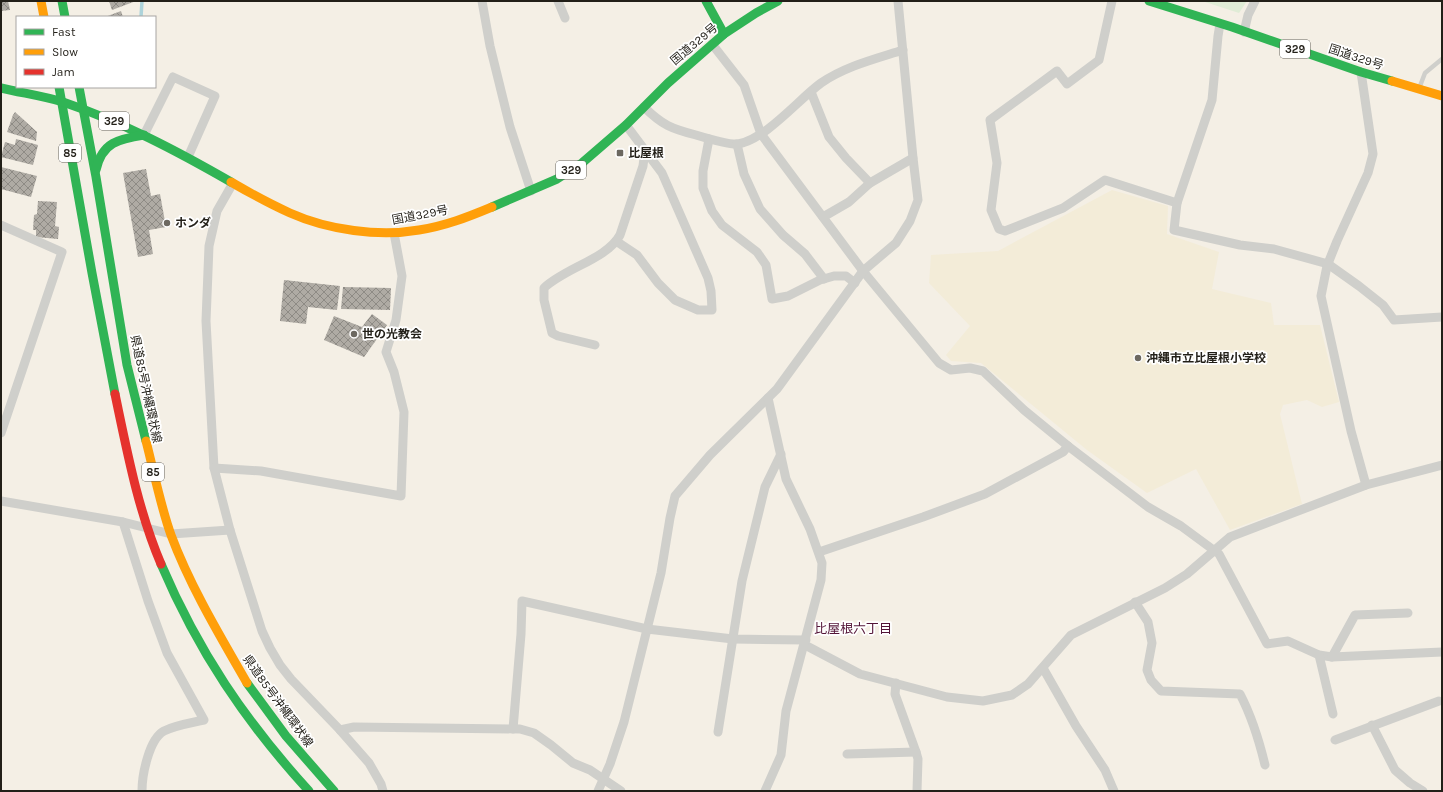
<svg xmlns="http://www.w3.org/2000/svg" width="1443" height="792" font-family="Karla,'Noto Sans JP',sans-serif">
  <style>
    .built { fill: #f3ecd8 }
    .green { fill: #e0ecd6 }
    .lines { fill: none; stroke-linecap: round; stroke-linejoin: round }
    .stream { stroke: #add3da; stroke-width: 3.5 }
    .building { fill: url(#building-cross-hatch) }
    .lane { stroke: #cfcfcb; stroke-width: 4.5 }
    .street { stroke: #cfcfcb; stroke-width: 9 }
    .fast { stroke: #30b455; stroke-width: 9 }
    .slow { stroke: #ff9f0a; stroke-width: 9 }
    .jam { stroke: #e5322d; stroke-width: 9 }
    .poi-dot { fill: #6c6860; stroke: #fff; stroke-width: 1.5 }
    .labels { text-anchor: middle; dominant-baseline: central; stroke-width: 3.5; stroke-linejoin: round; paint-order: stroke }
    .shield { fill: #fff; stroke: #64625d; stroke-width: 1 }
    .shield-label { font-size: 11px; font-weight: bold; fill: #221f18 }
    .street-label { font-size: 12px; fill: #221f18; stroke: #fff }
    .poi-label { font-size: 12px; font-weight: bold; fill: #221f18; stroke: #fff; text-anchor: start }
    .neighbourhood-label { font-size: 13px; fill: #531437; stroke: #fff }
  </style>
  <defs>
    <pattern id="building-cross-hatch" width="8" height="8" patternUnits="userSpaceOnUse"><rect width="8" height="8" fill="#afaba4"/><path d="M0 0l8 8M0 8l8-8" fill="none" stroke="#8e8b85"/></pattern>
  </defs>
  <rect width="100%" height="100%" fill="#f4efe5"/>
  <!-- built -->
  <polygon class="built" points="1112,190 1168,206 1167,234 1219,252 1212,289 1271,303 1274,325 1320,325 1339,402 1322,407 1307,400 1283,405 1280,414 1302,504 1230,530 1196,469 1147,493 1087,450 981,363 951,361 946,355 970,326 929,283 931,255 998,251"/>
  <!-- green -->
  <polygon class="green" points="1202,1 1247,1 1239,13"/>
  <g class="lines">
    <!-- stream -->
    <polyline class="stream" points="141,17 142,1"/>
  </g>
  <!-- building -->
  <g class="building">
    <polygon points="1,1 8,1 10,10 1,11"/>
    <polygon points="109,1 136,1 112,10"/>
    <polygon points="121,11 123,17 105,17"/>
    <polygon points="15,112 37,132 36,141 7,132 13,115"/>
    <polygon points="16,139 38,145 33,165 1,157 5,142 15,145"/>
    <polygon points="1,167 37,176 31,197 1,189"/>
    <polygon points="146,169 151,196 160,194 166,227 149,230 153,254 138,257 123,173"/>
    <polygon points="38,201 57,202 55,226 59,227 58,239 36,237 36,230 33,230 34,215 37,214"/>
    <polygon points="284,280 340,286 337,310 308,307 306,324 280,321"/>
    <polygon points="343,287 391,288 390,310 341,309"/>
    <polygon points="372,314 387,325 364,357 324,340 334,316 362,327"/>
  </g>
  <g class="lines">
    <!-- lane -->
    <polyline class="lane" points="1420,86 1425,73 1442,59"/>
    <!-- street -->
    <g class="street">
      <polyline points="482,1 490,46 510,127 531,191"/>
      <polyline points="558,1 565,18"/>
      <polyline points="1112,1 1099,60 1067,84 1057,71 990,120 997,163 991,210 999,229 1005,231 1063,208 1105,180 1177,203"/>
      <polyline points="1220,24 1218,36 1212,100 1177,203 1174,230 1240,245 1274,249 1328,264 1359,286 1383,305 1394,320 1442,317"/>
      <polyline points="1244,32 1248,15 1255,1"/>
      <polyline points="712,44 744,85 761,134 863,271 939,363 951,370 970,368 983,371 1024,410 1068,446 1148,507 1181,526 1219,554 1267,644 1288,641 1319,655 1332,657 1442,652"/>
      <polyline points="1361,72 1373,154 1368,173 1337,241 1327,266 1321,296 1351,431 1366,485"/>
      <polyline points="811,92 829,137 846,158 870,183"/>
      <path d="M644,107C662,125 672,129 696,135C706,138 729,145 738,144C765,140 799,99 821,83C846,66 875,59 903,50"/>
      <polyline points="144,135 173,77 215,96 188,157"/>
      <polyline points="709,139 703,171 703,188 712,211 722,225 757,252 766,265 772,299 788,296 820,280 834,276 846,276 855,283"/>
      <polyline points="737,144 744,174 760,209 783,235 805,254 824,279"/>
      <polyline points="233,183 217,211 209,246 206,321 214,468 230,530 262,631 270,648 280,665 291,679 340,730 369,763 381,784 383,791"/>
      <polyline points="823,217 849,202 870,183 913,158"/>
      <polyline points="1,225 62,252 1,433"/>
      <polyline points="616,241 637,255 658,283 675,300 698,310 712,310 711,291 708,278 662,173 626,125"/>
      <path d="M595,345L558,336L552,333L544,300V288C565,268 607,259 620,235L643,166L645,150"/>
      <polyline points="214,468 261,471 401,496 404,412 394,372 386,352 396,320 402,276 394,233"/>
      <polyline points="1,501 123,522 171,534 230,530"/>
      <path d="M123,522L148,601L167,653L204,720C191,723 176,725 164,731C149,739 142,775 142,791"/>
      <polyline points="819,552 923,517 985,494 1063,452 1068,446"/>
      <path d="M1135,602L1148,622L1152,643L1147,670L1151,680L1161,691L1240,694C1252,717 1259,740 1265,765"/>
      <polyline points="805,645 860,674 947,697 983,701 1012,695 1028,684 1071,635 1165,588 1187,574 1230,537 1366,485 1442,465"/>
      <polyline points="1319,655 1333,714"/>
      <polyline points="1332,657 1355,615 1408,613"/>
      <polyline points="1043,668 1076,726 1105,770 1114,791"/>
      <polyline points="896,683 895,694 916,752 918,759 917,791"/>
      <polyline points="1372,725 1395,770 1410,783 1423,791"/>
      <polyline points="513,729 521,634 522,601 647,629 733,639 806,640"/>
      <polyline points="340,730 354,727 520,729 534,733 551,745 573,763 590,770 621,791"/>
      <polyline points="718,732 742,581 765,487 781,454"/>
      <polyline points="1335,740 1439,701"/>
      <polyline points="847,754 916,752"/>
      <polyline points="598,791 610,764 624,722 661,573 670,518 675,496 710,455 777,389 863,271 896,243 910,221 918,200 913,158 898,1"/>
      <polyline points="765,791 781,755 786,711 821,580 822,563 810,529 786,479 768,398"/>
    </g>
    <!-- fast -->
    <g class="fast">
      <polyline points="62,1 65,17"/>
      <polyline points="706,1 724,34"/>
      <polyline points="1149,1 1232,27 1361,72 1392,81"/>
      <polyline points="59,87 92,273 115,394"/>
      <polyline points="79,87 96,177 127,365 146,441"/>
      <path d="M1,88C22,93 43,96 63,102C122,122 177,151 231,182"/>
      <path d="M96,170C102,142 119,139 144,135"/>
      <polyline points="492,207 557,179 582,163 626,125 668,83 724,34 756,13 778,1"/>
      <path d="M161,564C198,651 245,721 309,791"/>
      <polyline points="247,683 286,736 334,791"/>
    </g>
    <!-- slow -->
    <g class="slow">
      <polyline points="41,1 44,17"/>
      <polyline points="1392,81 1442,96"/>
      <path d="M231,182C250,193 270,204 290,213C328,230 379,237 419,230C445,226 468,217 492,207"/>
      <path d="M146,441C154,472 160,504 171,535C190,586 220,636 247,683"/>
    </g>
    <!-- jam -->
    <path class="jam" d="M115,394C127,451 138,510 161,564"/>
  </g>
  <!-- markers -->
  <g class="poi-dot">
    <rect x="616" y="149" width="8" height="8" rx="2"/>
    <circle cx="167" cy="223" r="4"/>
    <circle cx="354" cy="334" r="4"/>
    <circle cx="1138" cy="358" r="4"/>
  </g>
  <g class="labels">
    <!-- shield labels -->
    <g class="shield">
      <rect x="1280" y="40" width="30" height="18" rx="3"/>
      <rect x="99" y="112" width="30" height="18" rx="3"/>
      <rect x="59" y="144" width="22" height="18" rx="3"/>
      <rect x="556" y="161" width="30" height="18" rx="3"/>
      <rect x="142" y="463" width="22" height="18" rx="3"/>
    </g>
    <g class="shield-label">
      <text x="1295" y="49">329</text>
      <text x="114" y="121">329</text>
      <text x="70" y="153">85</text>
      <text x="571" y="170">329</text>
      <text x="153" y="472">85</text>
    </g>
    <!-- street labels -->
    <g class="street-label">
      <text transform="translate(694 44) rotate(-40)">国道329号</text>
      <text transform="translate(1356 57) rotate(18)">国道329号</text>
      <text transform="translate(420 215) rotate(-11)">国道329号</text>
      <text transform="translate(146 389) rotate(78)">県道85号沖縄環状線</text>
      <text transform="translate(278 701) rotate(54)">県道85号沖縄環状線</text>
    </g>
    <!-- poi labels -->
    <g class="poi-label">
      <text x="628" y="153">比屋根</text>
      <text x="175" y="223">ホンダ</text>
      <text x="362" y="334">世の光教会</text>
      <text x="1146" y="358">沖縄市立比屋根小学校</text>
    </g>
    <!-- neighbourhood labels -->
    <g class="neighbourhood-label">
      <text x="853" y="628">比屋根六丁目</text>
    </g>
  </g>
  <!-- border -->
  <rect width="1443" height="792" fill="none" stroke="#221f18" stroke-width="4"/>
  <!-- legend -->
  <rect x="16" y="16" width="140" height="72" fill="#ffffff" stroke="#a7a5a3"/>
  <rect x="24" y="29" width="20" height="6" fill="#30b455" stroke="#a7a5a3"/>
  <text x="52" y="36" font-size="12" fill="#221f18">Fast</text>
  <rect x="24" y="49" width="20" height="6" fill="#ff9f0a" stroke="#a7a5a3"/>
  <text x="52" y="56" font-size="12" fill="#221f18">Slow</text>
  <rect x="24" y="69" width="20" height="6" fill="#e5322d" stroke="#a7a5a3"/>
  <text x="52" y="76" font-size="12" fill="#221f18">Jam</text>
</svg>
